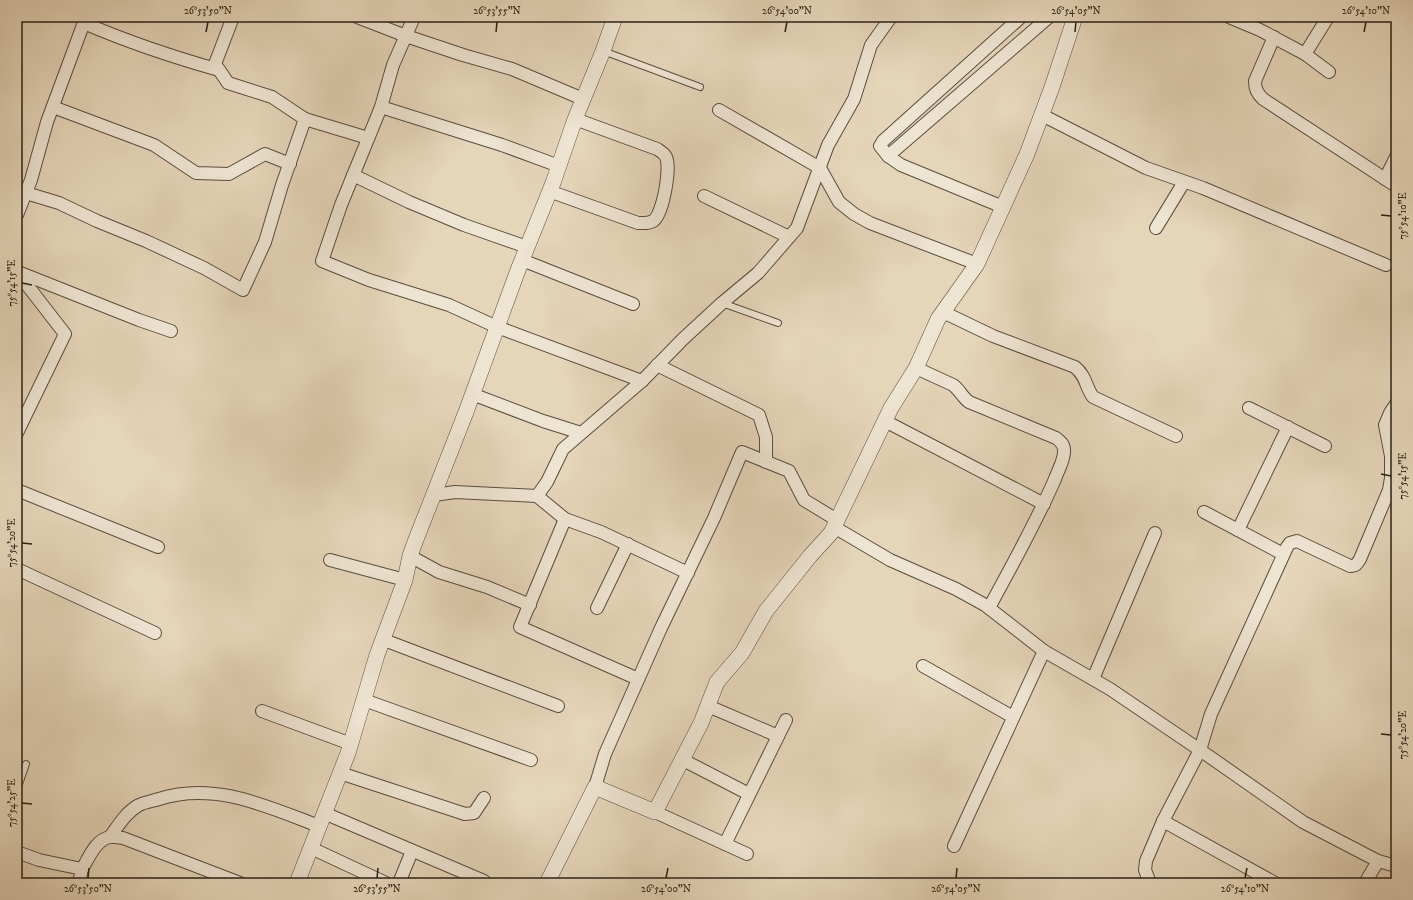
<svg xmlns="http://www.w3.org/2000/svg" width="1413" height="900" font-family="'IM FELL DW Pica',serif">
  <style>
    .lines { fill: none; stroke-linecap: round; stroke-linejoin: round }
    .service-casing { stroke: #594d3e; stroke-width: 8 }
    .minor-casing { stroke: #594d3e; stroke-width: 14 }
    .tertiary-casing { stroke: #594d3e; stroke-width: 16 }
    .service { stroke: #eee4d2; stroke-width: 6 }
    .minor { stroke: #eee4d2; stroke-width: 12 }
    .tertiary { stroke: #eee4d2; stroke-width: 15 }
    .ticks { fill: none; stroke: #2a2015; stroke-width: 1.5 }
    .neatline { fill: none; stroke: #2a2015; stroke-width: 1.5 }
    .ticks-label { font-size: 10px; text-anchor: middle; fill: #2a2015 }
  </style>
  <rect width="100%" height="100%" fill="#e5d5b9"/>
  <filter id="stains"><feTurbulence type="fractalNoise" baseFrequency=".005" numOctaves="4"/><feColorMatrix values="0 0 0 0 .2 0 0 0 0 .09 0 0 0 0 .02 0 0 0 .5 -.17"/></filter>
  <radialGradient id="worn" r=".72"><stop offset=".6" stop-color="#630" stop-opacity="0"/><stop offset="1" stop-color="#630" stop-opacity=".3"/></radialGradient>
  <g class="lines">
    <!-- service casing -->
    <g class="service-casing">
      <g id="service">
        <polyline points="603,51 700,87"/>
        <polyline points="722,303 778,323"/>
        <polyline points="17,790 26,764"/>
      </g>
    </g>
    <!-- minor casing -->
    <g class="minor-casing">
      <g id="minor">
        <polyline points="357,17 406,36 463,55 512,69 583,99"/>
        <polyline points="414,17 393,65 381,107 341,205 322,261 369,280 449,305 497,327 642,381"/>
        <polyline points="1229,17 1260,30 1305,54 1329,72"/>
        <path d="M84,23C128,42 173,57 219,70"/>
        <path d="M1274,37L1255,81C1255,89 1257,93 1263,99L1396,186"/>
        <polyline points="1305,54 1328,17"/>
        <polyline points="53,107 154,145 196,173 229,174 265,154 290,164"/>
        <polyline points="381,107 502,145 559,166"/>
        <polyline points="719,110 820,168 839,202 854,214 870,223 977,264"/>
        <polyline points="1042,115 1146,168 1203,188 1386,265"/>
        <polyline points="305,119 368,138"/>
        <polyline points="888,156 1049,17"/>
        <polyline points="353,175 409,202 464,225 527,247"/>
        <polyline points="1385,179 1396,157"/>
        <path d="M549,191L638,223C643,223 648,224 653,221C663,215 671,168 666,157C664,153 660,151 657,149L575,119"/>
        <polyline points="26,193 59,203 97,221 146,241 204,268 243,290 265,242 282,185 305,119 272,97 228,83 215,64 233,17"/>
        <polyline points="704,196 789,237"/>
        <polyline points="1003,207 901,165 888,156 880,146 883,141 1021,17"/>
        <polyline points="17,215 31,180 47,122 86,17"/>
        <polyline points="1156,228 1184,182"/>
        <polyline points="522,260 633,304"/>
        <polyline points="17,272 65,334 17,433"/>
        <polyline points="18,272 139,320 171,331"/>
        <path d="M943,312L993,336L1075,367C1087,377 1085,386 1093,397L1176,436"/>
        <polyline points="657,365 759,415 766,437 766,462"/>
        <path d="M916,368L953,385C960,390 962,397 969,402L1056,438C1060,441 1064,444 1064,450C1065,459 1058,470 1055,479C1036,523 1012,565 989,608"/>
        <polyline points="472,394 543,421 581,433"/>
        <polyline points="1249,408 1325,446"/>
        <polyline points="885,421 1044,504"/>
        <polyline points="17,490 158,547"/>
        <polyline points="434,495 455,492 537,496 547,482 563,449 642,381 683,339 722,303 758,273 797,228 828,145 854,99 871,45 891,17"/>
        <polyline points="537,496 565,519 601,532 688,573"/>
        <polyline points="1204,512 1283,554"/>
        <polyline points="565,519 520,627 638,679"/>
        <polyline points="834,527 890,560 956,589 985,605 1044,651 1110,689 1200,750 1303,822 1378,861 1396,866"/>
        <polyline points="1238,530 1288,427"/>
        <polyline points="410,556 439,572 487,587 530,605"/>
        <polyline points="330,560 405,580"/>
        <polyline points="17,569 155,633"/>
        <polyline points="597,608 628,544"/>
        <polyline points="384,640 558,706"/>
        <polyline points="923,666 1013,717"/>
        <polyline points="1093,679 1155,533"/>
        <polyline points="364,700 531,760"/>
        <polyline points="708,706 778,736"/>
        <polyline points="262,711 351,744"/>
        <polyline points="683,760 749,794"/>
        <polyline points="340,773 465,814 474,813 484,798"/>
        <polyline points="595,787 605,754 661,628 714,518 742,452 789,471 804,500 837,520"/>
        <polyline points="655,812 747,854"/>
        <polyline points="324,813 484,881"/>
        <polyline points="1163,821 1275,883"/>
        <path d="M110,837C118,826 126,812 139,805C145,802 153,801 159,799C215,781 268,807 319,826"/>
        <polyline points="725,844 786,720"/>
        <polyline points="954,846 1044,651"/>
        <polyline points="311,848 386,883"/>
        <polyline points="17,852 39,860 82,869 79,883"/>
        <path d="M82,869C89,858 95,840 110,837C114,836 119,838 123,838L240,883"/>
        <polyline points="399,883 412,851"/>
        <path d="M1150,883L1145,870L1146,861L1163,821L1200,750L1211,714L1287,547L1290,543L1297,541L1350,566C1356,566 1357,564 1360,559L1389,490L1391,478V456L1385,425L1390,413L1396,404"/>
        <polyline points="1365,883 1378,861"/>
      </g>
    </g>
    <!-- tertiary casing -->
    <g class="tertiary-casing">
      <g id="tertiary">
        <polyline points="297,883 348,753 377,655 405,580 410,556 415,542 466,412 518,270 553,183 575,119 603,51 615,17"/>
        <polyline points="547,883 595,787 655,812 701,723 717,682 742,653 766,611 810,556 831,533 891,408 916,368 938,319 977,264 1027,154 1052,87 1075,17"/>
      </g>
    </g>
    <!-- service -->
    <use href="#service" class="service"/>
    <!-- minor -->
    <use href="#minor" class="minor"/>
    <!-- tertiary -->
    <use href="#tertiary" class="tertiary"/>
  </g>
  <!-- ticks -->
  <path class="ticks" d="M206,32L208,22M496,32L497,22M785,32L787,22M1075,32L1076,22M1364,32L1366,22M1381,215L1391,216M22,283L32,285M1381,474L1391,476M22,543L32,544M1381,734L1391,735M22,803L32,804M88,878L89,868M377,878L378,868M666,878L668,868M956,878L957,868M1245,878L1247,868"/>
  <!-- margin -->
  <rect width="1413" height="900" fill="none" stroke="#e5d5b9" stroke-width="44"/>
  <rect x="22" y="22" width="1369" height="856" class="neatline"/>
  <g class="ticks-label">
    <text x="208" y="14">26°53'50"N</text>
    <text x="497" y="14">26°53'55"N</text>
    <text x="787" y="14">26°54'00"N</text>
    <text x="1076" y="14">26°54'05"N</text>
    <text x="1366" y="14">26°54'10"N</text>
    <text transform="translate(1402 216) rotate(-90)" y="4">75°54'10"E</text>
    <text transform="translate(11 283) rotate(-90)" y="4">75°54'15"E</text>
    <text transform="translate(1402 476) rotate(-90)" y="4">75°54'15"E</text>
    <text transform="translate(11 543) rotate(-90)" y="4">75°54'20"E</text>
    <text transform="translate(1402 735) rotate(-90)" y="4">75°54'20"E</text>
    <text transform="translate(11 803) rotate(-90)" y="4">75°54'25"E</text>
    <text x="88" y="892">26°53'50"N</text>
    <text x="377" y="892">26°53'55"N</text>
    <text x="666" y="892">26°54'00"N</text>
    <text x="956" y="892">26°54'05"N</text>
    <text x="1245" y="892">26°54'10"N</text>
  </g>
  <rect width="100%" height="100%" filter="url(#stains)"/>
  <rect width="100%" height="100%" fill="url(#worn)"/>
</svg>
